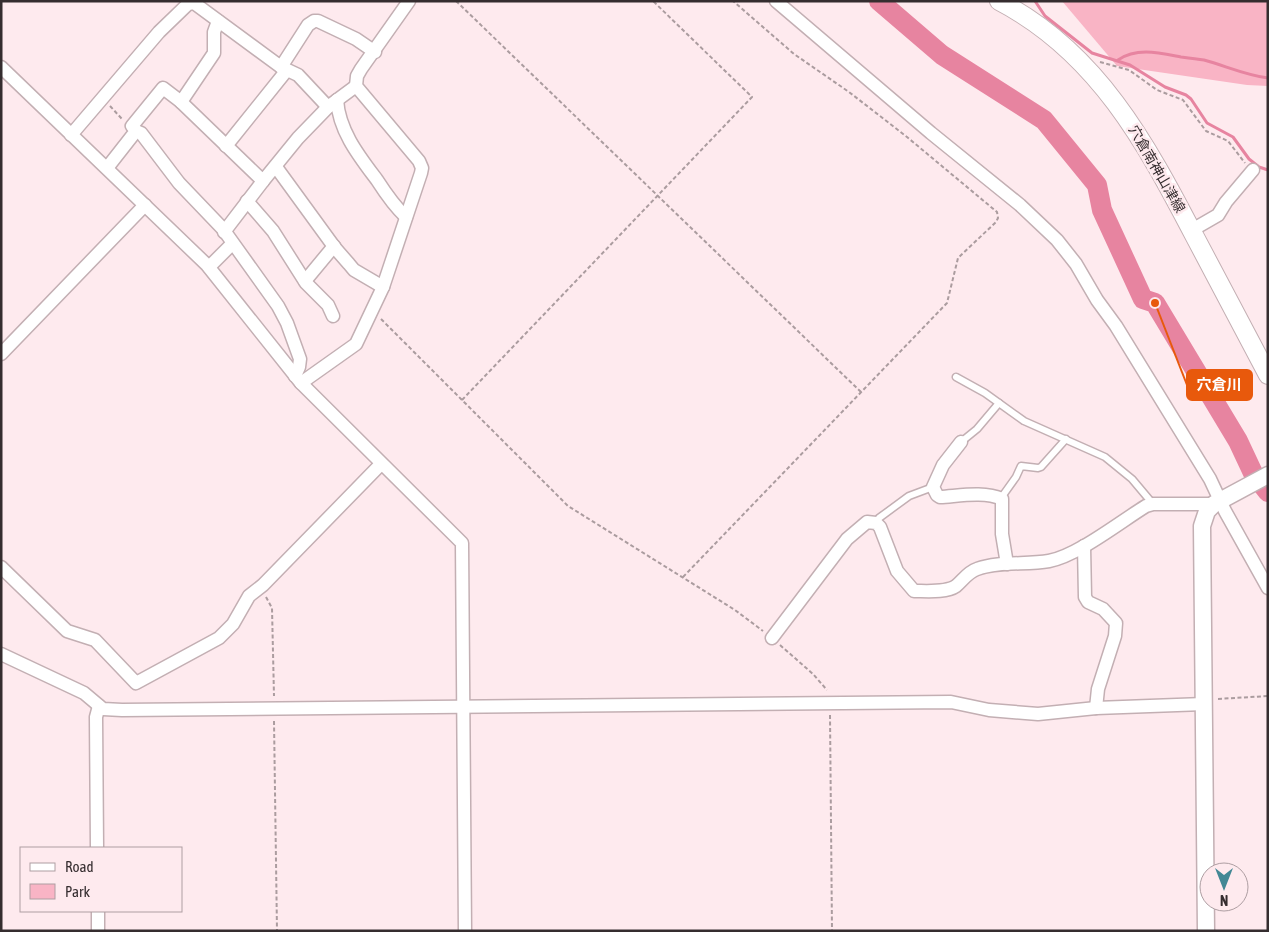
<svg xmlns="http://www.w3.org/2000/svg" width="1269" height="932" font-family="'Asap Condensed','Noto Sans JP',sans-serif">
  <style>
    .green { fill: #f9b4c5 }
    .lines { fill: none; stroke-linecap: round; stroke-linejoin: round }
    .stream { stroke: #e784a0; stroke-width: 3 }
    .river { stroke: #e784a0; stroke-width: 20 }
    .service-casing { stroke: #c3afb3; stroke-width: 9 }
    .minor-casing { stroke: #c3afb3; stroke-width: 15 }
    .tertiary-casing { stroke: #c3afb3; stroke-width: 19 }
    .secondary-casing { stroke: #c3afb3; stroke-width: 20 }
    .path { stroke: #ab9c9f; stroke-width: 2; stroke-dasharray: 4 2.5; stroke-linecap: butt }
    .service { stroke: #fff; stroke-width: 6 }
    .minor { stroke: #fff; stroke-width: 12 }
    .tertiary { stroke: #fff; stroke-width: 16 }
    .secondary { stroke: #fff; stroke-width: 18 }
    .labels { text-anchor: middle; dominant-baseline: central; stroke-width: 5; stroke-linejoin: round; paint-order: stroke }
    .street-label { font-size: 14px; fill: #352d2f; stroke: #feeaee }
    .leader { fill: none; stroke: #e8590c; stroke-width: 2 }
    .callout-dot { fill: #e8590c; stroke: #feeaee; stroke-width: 2 }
    .callout { fill: #e8590c; stroke: #e8590c; stroke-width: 2 }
    .callout-label { font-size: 15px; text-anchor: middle; font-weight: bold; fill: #fff }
  </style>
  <rect width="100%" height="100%" fill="#feeaee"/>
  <!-- green -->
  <polygon class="green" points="1062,1 1268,1 1268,86 1247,85 1117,66"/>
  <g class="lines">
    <!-- stream -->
    <g class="stream">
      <polyline points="1035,1 1045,16 1092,53 1130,65 1165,87 1186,95 1191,99 1207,123 1233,137 1249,159 1259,167 1268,170"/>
      <path d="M1118,60C1137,47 1160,53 1181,57C1189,58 1197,59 1204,60C1226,66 1245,75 1268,78"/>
    </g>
    <!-- river -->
    <polyline class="river" points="879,1 942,55 1044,120 1097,185 1102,210 1143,299 1155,303 1238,441 1253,473 1268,492"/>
    <!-- service casing -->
    <g class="service-casing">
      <g id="service">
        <polyline points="956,377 985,393 1024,421 1105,457 1132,479 1153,504"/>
        <polyline points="961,442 977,429 999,403"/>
        <polyline points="1001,498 1016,477 1021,466 1038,468 1041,467 1066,439"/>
        <polyline points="876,523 879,518 909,496 933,487"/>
      </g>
    </g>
    <!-- minor casing -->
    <g class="minor-casing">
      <g id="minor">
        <polyline points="776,1 931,133 1020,205 1057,240 1076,264 1097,300 1116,326 1210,479 1225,511 1268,588"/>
        <polyline points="1,67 207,265 301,383 462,543 465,931"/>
        <polyline points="281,67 298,75 328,107"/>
        <path d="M337,100C339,131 359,156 377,180C386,194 394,206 406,217"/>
        <polyline points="181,102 214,53 214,32 218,21"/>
        <polyline points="136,131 141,133 179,183 223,229 278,306 287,323 300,359 299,367 295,376"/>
        <polyline points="71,135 159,32 188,4 194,3 281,67 308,25 314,21 318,21 356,39 375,52"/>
        <polyline points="226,146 287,70"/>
        <polyline points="276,167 335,248 349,264 354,270 383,287"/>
        <polyline points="107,168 136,131 132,126 163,88 180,101 263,181 298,138 329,106 356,86"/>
        <polyline points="247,201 273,231 306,283 328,305 333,316"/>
        <polyline points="1192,230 1218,215 1226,202 1253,170"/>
        <polyline points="224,232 263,181"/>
        <polyline points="209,267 232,244"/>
        <polyline points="305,281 334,246"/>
        <polyline points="1,354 145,205"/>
        <polyline points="301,383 356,344 383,287 421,173 422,168 419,161 356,86 357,76 361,69 409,1"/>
        <path d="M961,442L943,465L933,487L937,495L940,497C959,496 984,491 1002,499V534L1007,564"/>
        <polyline points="1084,546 1085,597 1088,602 1103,609 1116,623 1115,636 1098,689 1096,708"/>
        <polyline points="1,567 67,631 95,640 136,683 219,638 233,624 249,596 263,585 381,464"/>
        <path d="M772,638L847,539L867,522L876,523L880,527L897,571L914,591C926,591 946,593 956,586C963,580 968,572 977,569C999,561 1026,565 1049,561C1077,556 1120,522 1146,506L1153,504H1214"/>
        <polyline points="1,654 84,693 103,709 122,710 951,702 989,710 1038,714 1096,708 1204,704"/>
        <polyline points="97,848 96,717 99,706"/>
        <polyline points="98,911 98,931"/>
      </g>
    </g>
    <!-- tertiary casing -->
    <g class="tertiary-casing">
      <polyline id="tertiary" points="1206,931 1202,526 1207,511 1214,504 1268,475"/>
    </g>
    <!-- secondary casing -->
    <g class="secondary-casing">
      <path id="secondary" d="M999,1C1097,52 1146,143 1195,237C1219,283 1244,329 1268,375"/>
    </g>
    <!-- path -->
    <g class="path">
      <polyline points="456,1 861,392"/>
      <polyline points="1100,62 1129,70 1157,90 1183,100 1206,131 1228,141 1245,163"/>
      <polyline points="110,106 122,119"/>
      <polyline points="381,319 568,506 735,610 763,631"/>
      <polyline points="462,400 752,97 653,1"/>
      <polyline points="683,577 947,303 958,258 996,222 998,218 997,212 907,137 849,92 794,54 733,1"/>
      <polyline points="266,597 272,608 274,696"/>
      <polyline points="780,645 813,674 827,690"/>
      <polyline points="1218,699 1268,696"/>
      <polyline points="830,715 832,931"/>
      <polyline points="274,721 277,931"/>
    </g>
    <!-- service -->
    <use href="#service" class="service"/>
    <!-- minor -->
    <use href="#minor" class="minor"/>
    <!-- tertiary -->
    <use href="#tertiary" class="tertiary"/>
    <!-- secondary -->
    <use href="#secondary" class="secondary"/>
  </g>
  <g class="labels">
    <!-- street labels -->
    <g class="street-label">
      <text transform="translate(1157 169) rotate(60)">穴倉南神山津線</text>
    </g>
  </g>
  <!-- callouts -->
  <path class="leader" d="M1155 303L1187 385"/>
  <circle class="callout-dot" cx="1155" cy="303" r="5"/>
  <rect class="callout" x="1187" y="370" width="65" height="30" rx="5"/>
  <g class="callout-label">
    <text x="1219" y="390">穴倉川</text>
  </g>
  <!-- border -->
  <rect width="1269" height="932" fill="none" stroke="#352d2f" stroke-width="5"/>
  <!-- legend -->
  <rect x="20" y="847" width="162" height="65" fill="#feeaee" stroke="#ae9ea2"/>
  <rect x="30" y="863" width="25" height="8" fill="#ffffff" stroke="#ae9ea2"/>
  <text x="65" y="872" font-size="15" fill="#352d2f">Road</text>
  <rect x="30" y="884" width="25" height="15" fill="#f9b4c5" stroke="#ae9ea2"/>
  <text x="65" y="897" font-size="15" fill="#352d2f">Park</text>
  <!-- north arrow -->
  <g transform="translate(1224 887) rotate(180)"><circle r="24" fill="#feeaee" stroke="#ae9ea2"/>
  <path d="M0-4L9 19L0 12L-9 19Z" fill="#438895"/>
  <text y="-8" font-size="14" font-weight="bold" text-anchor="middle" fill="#352d2f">N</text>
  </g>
</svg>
